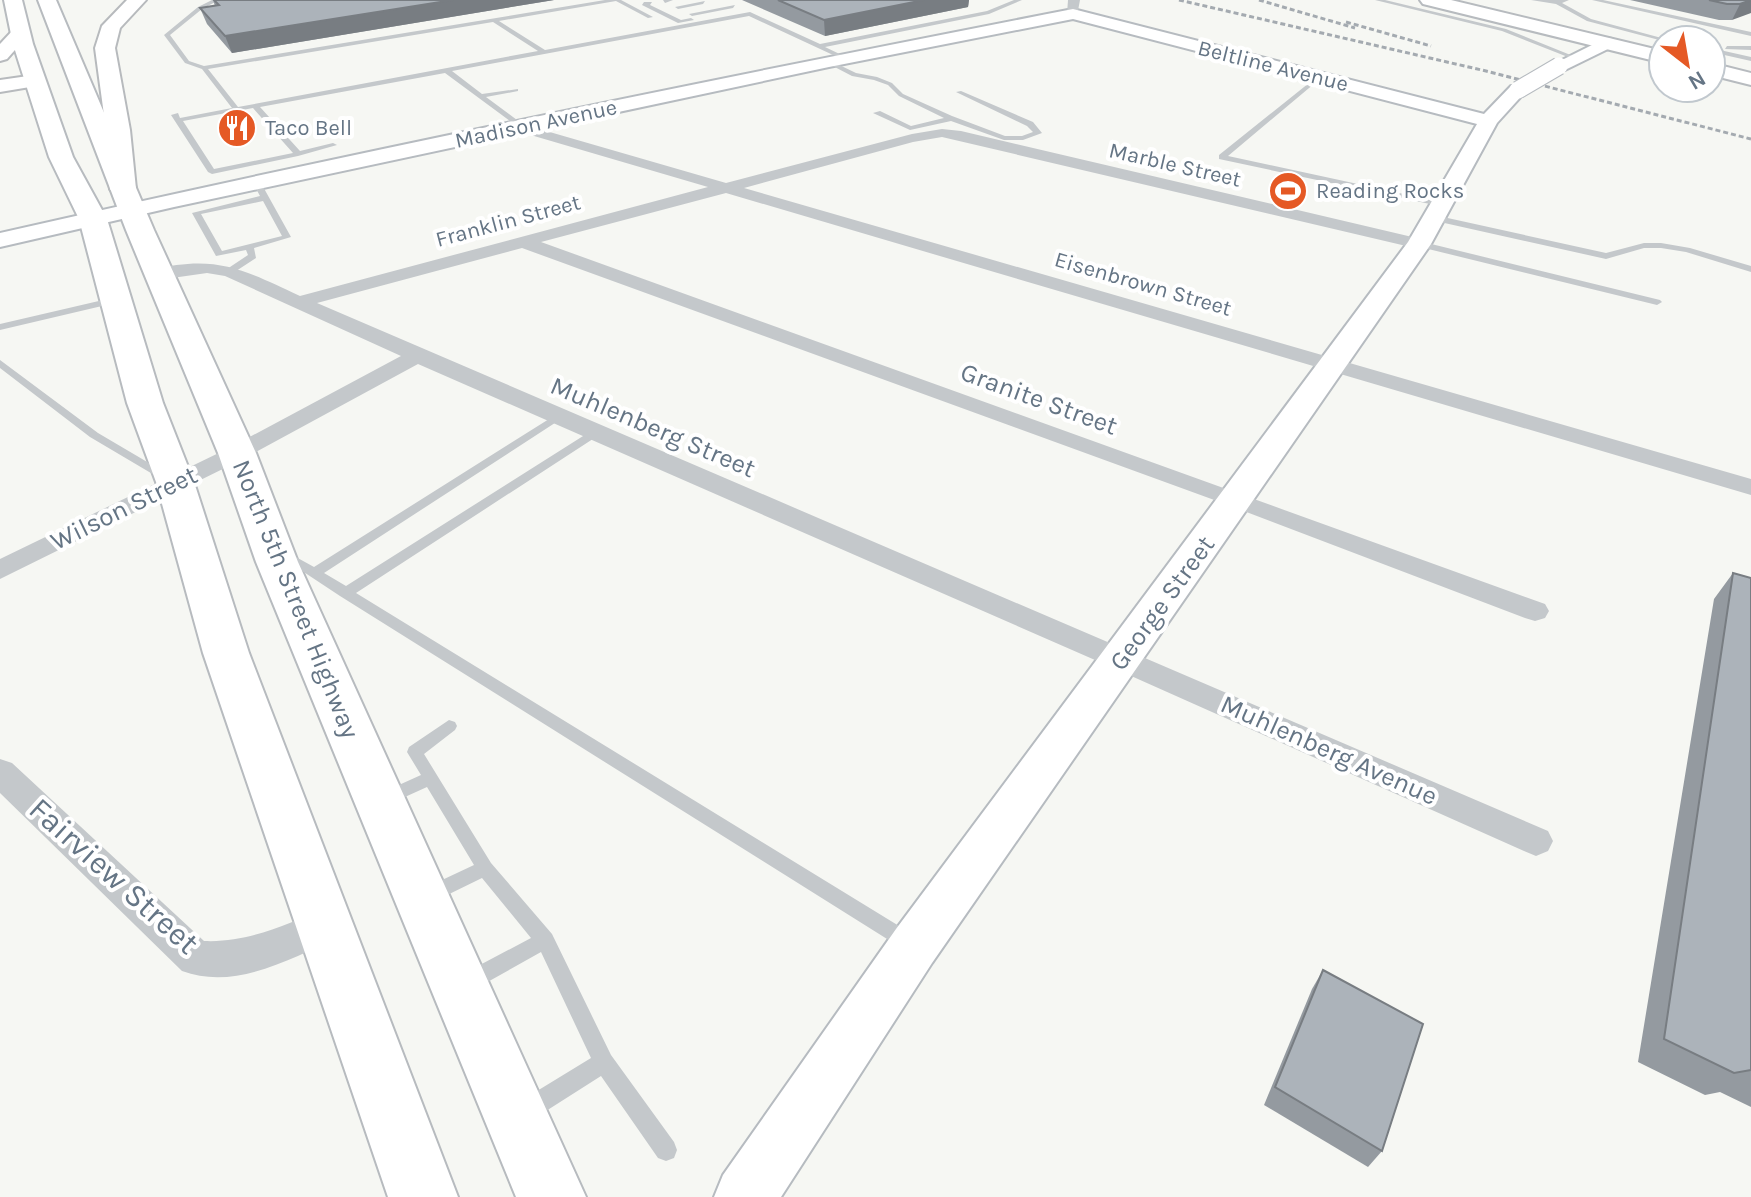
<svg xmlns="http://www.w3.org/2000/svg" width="1751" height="1197" font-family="Karla,sans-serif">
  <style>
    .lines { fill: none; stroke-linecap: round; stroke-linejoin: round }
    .secondary-casing { stroke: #b6bbc0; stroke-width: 4 }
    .primary-casing { stroke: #b7bbbf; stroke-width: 4 }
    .highway-casing { stroke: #b7babd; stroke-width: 4 }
    .lane { fill: #c4c8cb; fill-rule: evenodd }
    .street { fill: #c4c8cb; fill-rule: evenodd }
    .secondary { fill: #fff; fill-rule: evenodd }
    .primary { fill: #fff; fill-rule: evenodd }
    .highway { fill: #fff; fill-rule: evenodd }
    .rail { stroke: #a4aab0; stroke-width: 3; stroke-dasharray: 5 3; stroke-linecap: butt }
    .secondary-bridge-casing { stroke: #b6bbc0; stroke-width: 19; stroke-linecap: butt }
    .secondary-bridge { stroke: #fff; stroke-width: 17 }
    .wall { fill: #949aa0 }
    .shaded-wall { fill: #787d82 }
    .building { fill: #acb3ba; stroke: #787d82; stroke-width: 2 }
    .labels { text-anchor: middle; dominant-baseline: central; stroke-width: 8; stroke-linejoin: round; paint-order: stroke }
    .far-street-label { font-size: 22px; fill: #657585; stroke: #fff }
    .far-poi-label { font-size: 22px; fill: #657585; stroke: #fff; text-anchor: start }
    .street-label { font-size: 26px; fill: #657585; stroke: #fff }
    .near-street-label { font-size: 32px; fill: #657585; stroke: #fff }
  </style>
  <rect width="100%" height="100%" fill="#f6f7f3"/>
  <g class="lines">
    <!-- secondary casing -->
    <g class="secondary-casing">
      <g id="secondary">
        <path d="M1073,9L1484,114L1511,86H1525L1527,90L1497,123L1431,244L932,963L781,1197H714L723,1175L896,929L1408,242L1477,124L1073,19L829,67L174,207L0,247V233C356,152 714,79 1073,9Z"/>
        <polygon points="1606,38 1612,39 1614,43 1612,47 1565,70 1553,70 1550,66"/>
      </g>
    </g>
    <!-- primary casing -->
    <g class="primary-casing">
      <g id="primary">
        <polygon points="4,0 22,0 33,44 73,157 107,219 163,403 194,482 249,653 458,1197 388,1197 203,653 156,482 127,403 79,219 49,157 13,44"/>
        <polygon points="38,0 56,0 154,230 256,453 298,562 586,1197 516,1197 256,562 218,453 126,230"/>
        <polygon points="1420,0 1451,0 1663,51 1663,63 1423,4"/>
        <polygon points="1711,63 1751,73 1751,85 1711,75"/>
      </g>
    </g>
    <!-- highway casing -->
    <g class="highway-casing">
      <g id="highway">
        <polygon points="127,0 146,0 120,28 115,48 130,130 136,189 132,194 114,194 110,189 106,130 95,48 102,26"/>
        <polygon points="20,28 29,34 7,59 0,61 0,44 13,30"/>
        <polygon points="35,75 45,81 42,85 0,92 0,80"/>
      </g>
    </g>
    <!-- lane -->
    <g class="lane">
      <path d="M212,0H219L202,9L170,35L189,61L204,66L605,0H621L653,17L648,18L616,1L499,21L545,50L750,12L820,44L987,11L1014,0H1022L989,14L825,47L848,58L846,61L749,16L452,71L482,94L518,89V91L486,97L525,126L526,128L522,130L445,73L260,107L300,151L333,143L337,145L298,156L212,174L208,172L171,115L178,113L180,118L232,108L202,69L185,63L164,35L198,7ZM493,22L538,51L238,107L208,69ZM253,108L293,153L214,169L183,121Z"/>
      <polygon points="663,0 673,0 665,3"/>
      <polygon points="1375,0 1385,0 1506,29 1578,58 1573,59 1502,31"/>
      <polygon points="1531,0 1569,0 1562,3 1591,19 1669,40 1663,41 1587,21 1556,4"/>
      <polygon points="1592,0 1603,0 1751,32 1751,36"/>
      <polygon points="705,1 703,4 678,9 675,7"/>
      <polygon points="644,2 652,2 650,5 681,20 691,18 694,20 678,23 642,5"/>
      <polygon points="735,5 733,8 692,16 689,14"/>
      <polygon points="1727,46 1751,46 1751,50 1725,49"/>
      <polygon points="1711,48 1751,57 1751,61 1711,52"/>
      <polygon points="827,61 831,61 856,73 877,77 892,83 903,94 952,116 1005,136 1022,136 1033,132 1027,126 956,92 961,91 1033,122 1042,133 1023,140 1004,140 951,121 910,130 873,113 880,111 911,126 944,118 899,96 888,85 874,80 852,76 827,63"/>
      <polygon points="1319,75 1321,78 1228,156 1441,202 1445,205 1444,207 1219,159 1219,155"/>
      <path d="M257,181L261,183L291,237L254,248L256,258L233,273H227V269L248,255L246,250L216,256L192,213L260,196L253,183ZM263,201L282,236L222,251L201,214Z"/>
      <polygon points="1434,215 1606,253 1644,243 1661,243 1690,248 1751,266 1751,272 1686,252 1661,248 1644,248 1606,259 1431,220 1430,218"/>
      <polygon points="1419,241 1660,300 1662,302 1657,305 1416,246 1415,244"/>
      <polygon points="116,297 121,300 119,302 0,330 0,324"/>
      <polygon points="0,360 98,433 171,476 165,480 161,479 90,437 0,368"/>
      <polygon points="557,414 563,417 561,419 324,573 346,586 591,431 599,431 599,435 356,593 917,937 919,943 917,949 910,952 903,949 340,596 278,555 285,551 314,567"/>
      <polygon points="449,720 455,722 457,726 455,730 424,754 491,863 552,934 611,1055 674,1142 677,1150 674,1158 666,1161 658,1158 601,1076 535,1118 527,1121 519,1118 516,1110 519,1102 591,1058 541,952 475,989 468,991 461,989 458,982 461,975 531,938 482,878 437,900 431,902 425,900 422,894 425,888 474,865 427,787 385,806 379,804 377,799 379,794 421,775 407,752 409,747"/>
    </g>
    <!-- street -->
    <g class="street">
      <polygon points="1068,0 1080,0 1077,16 1067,14"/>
      <path d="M522,124L726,183L912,134L942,129L961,131L1425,240L1428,244L1425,248L1419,249L942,137L913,142L744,188L1751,479V495L726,193L541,242L1545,604L1549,611L1545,618L1535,621L1525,618L1228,505L522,248L317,303L1548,831L1553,841L1548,851L1536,856L1524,851L1111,667L418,364L245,458L0,579V559L229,448L401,356L225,276L207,273L158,280L151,278L149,274L151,270C216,254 242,269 300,296L708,187L517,131V125Z"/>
      <path d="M0,759L12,763L204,941C249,943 286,924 327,908L340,913L346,925L340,937C291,958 236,991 182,971L0,793Z"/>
    </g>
    <!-- secondary -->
    <use href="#secondary" class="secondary"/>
    <!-- primary -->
    <use href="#primary" class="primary"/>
    <!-- highway -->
    <use href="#highway" class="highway"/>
    <!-- rail -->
    <g class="rail">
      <polyline points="1179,0 1486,71 1751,139"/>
      <polyline points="1259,0 1355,28"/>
      <polyline points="1346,22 1431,46"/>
    </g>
    <!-- secondary-bridge casing -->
    <g class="secondary-bridge-casing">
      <polyline id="secondary-bridge" points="1518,90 1559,66"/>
    </g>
    <!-- secondary-bridge -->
    <use href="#secondary-bridge" class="secondary-bridge"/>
  </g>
  <!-- wall -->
  <g class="wall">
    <polygon points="213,0 554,0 232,53 207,24 200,8 215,6"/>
    <polygon points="742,0 969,0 968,7 825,36"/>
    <polygon points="1630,0 1751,0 1732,20 1719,20"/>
    <polygon points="1733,573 1751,578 1751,1107 1720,1092 1705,1095 1638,1062 1714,599"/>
    <polygon points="1323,970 1382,1151 1368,1167 1264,1105 1312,989"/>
  </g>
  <!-- shaded-wall -->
  <g class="shaded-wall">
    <polygon points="453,0 554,0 232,53 225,36"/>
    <polygon points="924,0 969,0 968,7 825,36 824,20"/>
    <polygon points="1751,0 1751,13 1732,20 1740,4"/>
  </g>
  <!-- building -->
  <g class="building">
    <polygon points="214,0 453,0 225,36 200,8 219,5"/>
    <polygon points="778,0 924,0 824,20"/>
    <polygon points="1709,0 1751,0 1740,4 1727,4"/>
    <polygon points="1733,573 1751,578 1751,1070 1734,1073 1664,1039"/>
    <polygon points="1323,970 1423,1024 1382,1151 1275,1087"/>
  </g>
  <!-- icons -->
  <defs>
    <g id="restaurant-disc" transform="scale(2)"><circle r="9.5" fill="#e55925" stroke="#fff"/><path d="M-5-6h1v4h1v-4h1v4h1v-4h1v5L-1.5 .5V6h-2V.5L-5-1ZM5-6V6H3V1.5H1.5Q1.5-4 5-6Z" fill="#fff"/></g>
    <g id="stadium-disc" transform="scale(2)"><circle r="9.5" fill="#e55925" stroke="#fff"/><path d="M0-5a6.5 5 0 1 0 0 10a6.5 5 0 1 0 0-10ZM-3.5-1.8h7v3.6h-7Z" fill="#fff"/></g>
  </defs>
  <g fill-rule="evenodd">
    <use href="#restaurant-disc" x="237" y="128"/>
    <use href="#stadium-disc" x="1288" y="191"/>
  </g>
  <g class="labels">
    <!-- far-street labels -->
    <g class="far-street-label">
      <text transform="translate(1273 66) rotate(14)">Beltline Avenue</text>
      <text transform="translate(536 124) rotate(-12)">Madison Avenue</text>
      <text transform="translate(1175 165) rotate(13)">Marble Street</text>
      <text transform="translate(508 221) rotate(-15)">Franklin Street</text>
      <text transform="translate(1143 284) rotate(16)">Eisenbrown Street</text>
    </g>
    <!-- far-poi labels -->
    <g class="far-poi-label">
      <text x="265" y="128">Taco Bell</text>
      <text x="1316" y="191">Reading Rocks</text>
    </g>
    <!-- street labels -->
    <g class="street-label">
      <text transform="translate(1039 399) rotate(20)">Granite Street</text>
      <text transform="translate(653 427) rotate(23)">Muhlenberg Street</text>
      <text transform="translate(124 508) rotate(-26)">Wilson Street</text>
      <text transform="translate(296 599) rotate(68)">North 5th Street Highway</text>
      <text transform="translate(1162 603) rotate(-54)">George Street</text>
      <text transform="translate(1329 750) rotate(24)">Muhlenberg Avenue</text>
    </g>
    <!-- near-street labels -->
    <g class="near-street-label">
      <text transform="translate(114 876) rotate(42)">Fairview Street</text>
    </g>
  </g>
  <!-- north arrow -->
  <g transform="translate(1687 64) rotate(149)"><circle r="38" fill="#ffffff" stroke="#c1c8ce" stroke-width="2"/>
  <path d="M0-6L14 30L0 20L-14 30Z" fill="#e55925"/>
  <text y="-12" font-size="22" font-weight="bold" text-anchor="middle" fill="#657585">N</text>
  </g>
</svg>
